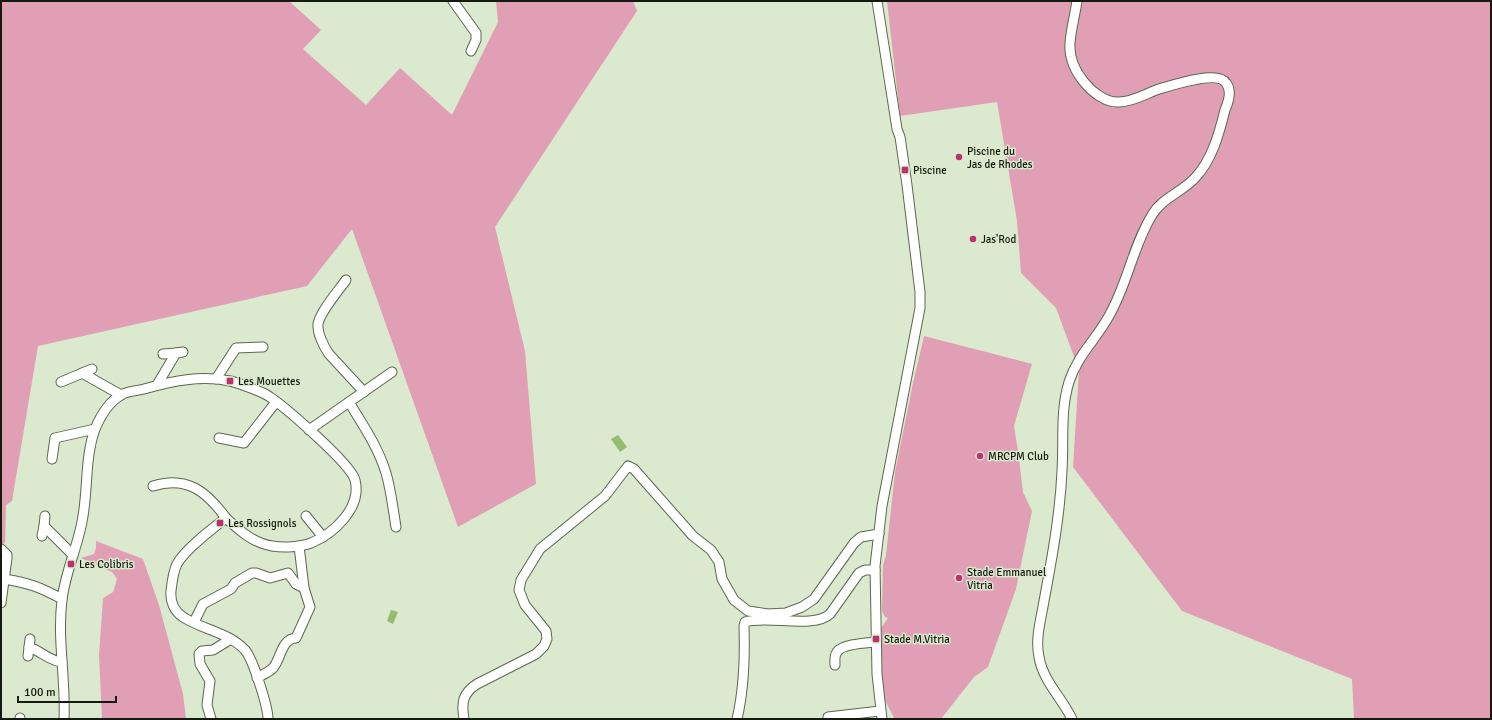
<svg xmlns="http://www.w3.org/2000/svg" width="1492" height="720" font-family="Signika,sans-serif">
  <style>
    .green { fill: #e09fb5 }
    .water { fill: #95bc70 }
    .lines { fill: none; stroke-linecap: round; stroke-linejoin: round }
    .minor-casing { stroke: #5b684f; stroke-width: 11 }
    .minor { stroke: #fff; stroke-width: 9 }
    .poi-dot { fill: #bb326f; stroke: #dbeace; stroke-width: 1.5 }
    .labels { text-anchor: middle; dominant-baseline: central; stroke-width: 3; stroke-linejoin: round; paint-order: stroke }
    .poi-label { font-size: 11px; fill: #151a10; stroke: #dbeace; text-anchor: start }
  </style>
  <rect width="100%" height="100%" fill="#dbeace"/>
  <!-- green -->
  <g class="green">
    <polygon points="1,1 289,1 321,30 303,49 366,105 400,68 452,115 498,22 496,1 633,1 637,11 495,227 525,351 536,484 458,527 352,229 307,286 38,346 12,501 6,505 5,543 1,545"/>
    <polygon points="887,1 1491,1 1491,719 1354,719 1352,679 1182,611 1073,467 1079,370 1056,308 1021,273 1017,221 997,102 900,116"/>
    <polygon points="924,336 1032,364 1014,426 1018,451 1023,492 1032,511 1016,589 988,667 974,677 941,719 896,719 894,718 883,696 879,653 881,648 881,628 888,618 885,617 882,611 883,565 886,555 895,472 913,383"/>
    <polygon points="96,541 143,559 159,605 183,694 186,719 102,719 99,655 103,598 113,592 117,579 112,572 81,558 94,554 96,548"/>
  </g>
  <!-- water -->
  <g class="water">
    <polygon points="618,435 627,447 620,452 611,439"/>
    <polygon points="391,610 398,612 393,624 387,621"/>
  </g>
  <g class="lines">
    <!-- minor casing -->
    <g class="minor-casing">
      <g id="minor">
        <polyline points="453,1 476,33 476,40 471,51"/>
        <polyline points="877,1 897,129 900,137 907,185 920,292 920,308 882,506 875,566 877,674 882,719"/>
        <path d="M346,280C339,290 320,312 318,324C317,333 324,347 329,354L364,392"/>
        <polyline points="163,354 176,353"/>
        <polyline points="82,373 121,395"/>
        <polyline points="216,379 236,348 263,347"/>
        <polyline points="61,382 92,369"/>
        <polyline points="157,385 176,353 183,352"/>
        <path d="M349,402C363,425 378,447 386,473C391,490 393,509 396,527"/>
        <polyline points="309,430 392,372"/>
        <polyline points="219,438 244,443 276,402"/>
        <polyline points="52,459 55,438 95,429"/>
        <path d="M153,486C187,475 207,492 226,518"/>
        <polyline points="45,516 44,526 73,555"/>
        <polyline points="306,516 323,537"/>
        <polyline points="42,536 44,526"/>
        <polyline points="1,549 7,555 6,563"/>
        <path d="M4,579C29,583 40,587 62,599"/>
        <polyline points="1,603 7,558"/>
        <polyline points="194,622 203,604 231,589 235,583 252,573 256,573 270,578 288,573 296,584 304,588"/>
        <path d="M29,647C41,651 49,661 62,662"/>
        <polyline points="28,656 30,639"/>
        <path d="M835,665C835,660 834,656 837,652C842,644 866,643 876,642"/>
        <path d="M257,678C262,675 269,672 273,668C281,659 281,639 296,638L310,607L304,588L299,546"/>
        <polyline points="828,717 880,711"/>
        <polyline points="20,719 20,718"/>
        <path d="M64,719C66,679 57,640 62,600C65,572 79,544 83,516C88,487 85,457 95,429C100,417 109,402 121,395C127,391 137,391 144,389C172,381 201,375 230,381C239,383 248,387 256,390C261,392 266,394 270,397C286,408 351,464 355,480C362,507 335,533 311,543C300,547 284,548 272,546C253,543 239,530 226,518C212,529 185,549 177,564C173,572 172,582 171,591C170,601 174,611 183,617C203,630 228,632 245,650C253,659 268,707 268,719"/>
        <polyline points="211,719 207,705 210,681 200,664 199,654 202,651 213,650 231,639"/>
        <path d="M464,719C461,702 463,693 477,684L536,654L544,646L547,639L546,631L525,605L519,590L521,580L540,549L605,496L628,466L634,469L693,536L711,550L719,562L722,579L734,600L748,611L768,614L786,613L802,607L814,599L854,543L861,537L879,534"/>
        <path d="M737,719C744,689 745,657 744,626L745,622C766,615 814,629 830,614L859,573L865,570H875"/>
        <path d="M1072,719C1062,698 1043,681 1039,657C1035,639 1041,619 1044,601C1052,558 1060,515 1062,471C1064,441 1060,411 1069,382C1078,354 1097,339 1110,314C1128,282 1133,246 1152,215C1162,198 1182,192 1195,178C1212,160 1219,134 1225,110C1228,103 1232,90 1226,83C1218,70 1173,85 1159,89C1147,93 1133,102 1119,102C1106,103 1092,92 1084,82C1075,71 1069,57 1070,43C1071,29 1075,15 1077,1"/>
      </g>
    </g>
    <!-- minor -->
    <use href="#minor" class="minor"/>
  </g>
  <!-- markers -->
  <g class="poi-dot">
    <circle cx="959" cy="157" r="4"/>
    <rect x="901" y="166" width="8" height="8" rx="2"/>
    <circle cx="973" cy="239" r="4"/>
    <rect x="226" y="377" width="8" height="8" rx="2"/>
    <circle cx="980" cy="456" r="4"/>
    <rect x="216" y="519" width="8" height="8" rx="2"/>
    <rect x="67" y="560" width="8" height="8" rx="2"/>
    <circle cx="959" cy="578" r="4"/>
    <rect x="872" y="635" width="8" height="8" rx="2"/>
  </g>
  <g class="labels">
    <!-- poi labels -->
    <g class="poi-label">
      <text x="967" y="151">Piscine du<tspan x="967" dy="13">Jas de Rhodes</tspan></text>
      <text x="913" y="170">Piscine</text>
      <text x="981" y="239">Jas'Rod</text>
      <text x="238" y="381">Les Mouettes</text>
      <text x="988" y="456">MRCPM Club</text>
      <text x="228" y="523">Les Rossignols</text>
      <text x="79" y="564">Les Colibris</text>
      <text x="967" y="572">Stade Emmanuel<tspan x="967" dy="13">Vitria</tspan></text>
      <text x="884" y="639">Stade M.Vitria</text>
    </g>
  </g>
  <!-- border -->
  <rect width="1492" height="720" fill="none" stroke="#151a10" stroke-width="4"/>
  <!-- scale -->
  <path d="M18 696v6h98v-6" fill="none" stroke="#151a10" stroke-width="2"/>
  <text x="24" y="696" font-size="12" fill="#151a10" stroke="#dbeace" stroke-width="3" paint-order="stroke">100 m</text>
</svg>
